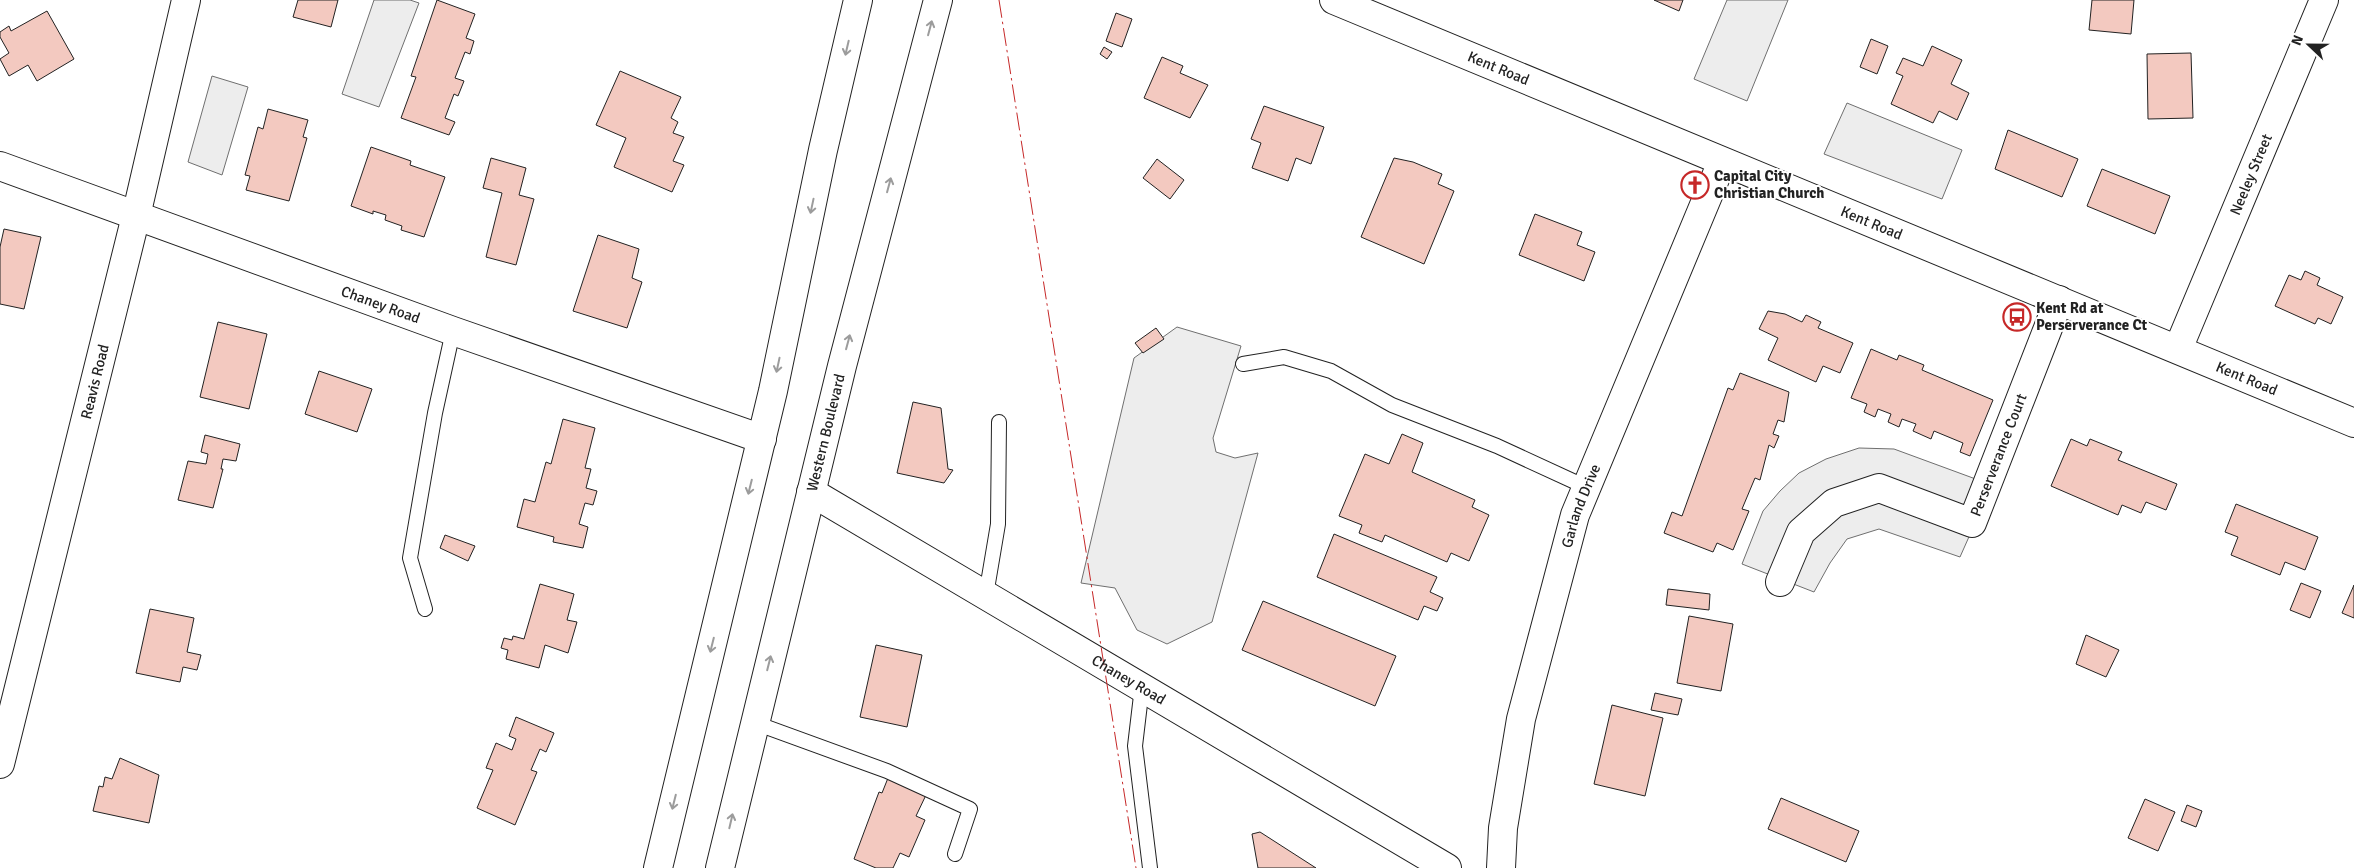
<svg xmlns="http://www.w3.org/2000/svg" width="2354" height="868" font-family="Signika,sans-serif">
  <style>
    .parking { fill: #ededed; stroke: #6f6f6f }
    .building { fill: #f3c9c0; stroke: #222 }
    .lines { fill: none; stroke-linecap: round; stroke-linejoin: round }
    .service-casing { stroke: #222; stroke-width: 16 }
    .minor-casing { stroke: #222; stroke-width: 30 }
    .tertiary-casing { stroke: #222; stroke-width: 30 }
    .primary-casing { stroke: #222; stroke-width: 30 }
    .service { stroke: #fff; stroke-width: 14 }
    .minor { stroke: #fff; stroke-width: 28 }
    .tertiary { stroke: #fff; stroke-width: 28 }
    .primary { stroke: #fff; stroke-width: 28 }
    .power { stroke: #c62828; stroke-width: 1; stroke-dasharray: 18 4 2.5 4; stroke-linecap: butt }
    .oneway { stroke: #9c9c9c }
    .labels { text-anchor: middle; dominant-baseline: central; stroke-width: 4; stroke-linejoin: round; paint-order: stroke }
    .street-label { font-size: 15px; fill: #222; stroke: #fff }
    .poi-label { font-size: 15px; font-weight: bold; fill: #222; stroke: #fff; text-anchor: start }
  </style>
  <rect width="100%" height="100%" fill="#fff"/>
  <!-- parking -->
  <g class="parking">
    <polygon points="374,0 410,0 419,3 379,107 342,94"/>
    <polygon points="1727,0 1788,0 1747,101 1694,79"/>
    <polygon points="212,76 248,87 222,175 188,162"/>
    <polygon points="1847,103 1962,150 1942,199 1824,154"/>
    <polygon points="1177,327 1241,346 1213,438 1216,452 1235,458 1258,453 1212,622 1167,644 1137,630 1115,588 1081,583 1134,358"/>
    <polygon points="1859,448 1894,449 1992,485 1960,557 1879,529 1847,539 1830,563 1814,592 1742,564 1763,511 1780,491 1799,473 1826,459"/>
  </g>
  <!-- building -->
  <g class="building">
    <polygon points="298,0 338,0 331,27 293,17"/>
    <polygon points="437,0 475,14 466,38 474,41 470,54 465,52 455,78 464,81 458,96 454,94 445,118 455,122 449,135 401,118 416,77 411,76"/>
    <polygon points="1654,0 1683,0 1679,11"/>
    <polygon points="2092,0 2134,0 2131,34 2089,30"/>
    <polygon points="47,11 74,59 37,81 28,65 9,76 0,59 9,53 0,37 0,32 9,26 11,31"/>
    <polygon points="1116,13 1132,19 1122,47 1106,41"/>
    <polygon points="1871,39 1888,46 1877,74 1860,67"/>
    <polygon points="1932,46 1962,60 1951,84 1969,93 1957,120 1939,111 1933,123 1891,104 1903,76 1896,73 1903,58 1923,66"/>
    <polygon points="1104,47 1112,52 1107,59 1100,54"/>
    <polygon points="2191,53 2193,118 2148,119 2147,54"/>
    <polygon points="1162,57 1183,66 1180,73 1208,85 1190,118 1144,98"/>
    <polygon points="620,71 681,97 671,118 678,122 673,133 684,137 673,161 684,165 672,192 614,167 626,138 596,125"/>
    <polygon points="1264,106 1324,127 1311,164 1296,158 1288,181 1252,168 1261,143 1251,139"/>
    <polygon points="268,109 308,120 303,137 307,138 289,201 246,190 250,176 245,175 258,127 263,129"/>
    <polygon points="2008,130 2078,159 2062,197 1995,169"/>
    <polygon points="371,147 411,161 410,165 445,177 424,237 401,230 402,226 385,220 386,215 373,211 373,214 351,206"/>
    <polygon points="491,158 526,168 519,195 534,199 516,265 486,257 502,193 483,188"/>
    <polygon points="1394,158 1413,162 1442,174 1438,184 1454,191 1424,264 1361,237"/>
    <polygon points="1157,159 1184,180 1170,199 1143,178"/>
    <polygon points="2102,169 2170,196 2155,234 2087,206"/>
    <polygon points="1535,214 1582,232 1577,245 1595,252 1584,281 1519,255"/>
    <polygon points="4,229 41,237 24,309 0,304 0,247"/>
    <polygon points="598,235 639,249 632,278 642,282 627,328 573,311"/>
    <polygon points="2305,271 2320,278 2317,285 2343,297 2331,324 2318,318 2315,324 2275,306 2289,275 2301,280"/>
    <polygon points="1768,311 1785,314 1802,322 1806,315 1821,322 1818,328 1853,343 1840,373 1823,366 1816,382 1768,360 1778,338 1759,329"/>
    <polygon points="218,322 267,334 249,409 200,397"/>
    <polygon points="1156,328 1164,339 1143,353 1135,343"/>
    <polygon points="1871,349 1897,360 1899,355 1924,365 1922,370 1993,400 1970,456 1960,452 1963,443 1934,431 1931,439 1913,431 1916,424 1902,419 1899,427 1888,422 1891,414 1878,409 1875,417 1864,412 1867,404 1851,398"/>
    <polygon points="319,371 372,389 357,432 305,414"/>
    <polygon points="1740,373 1789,392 1784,422 1778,420 1773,434 1779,436 1774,448 1769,445 1760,480 1755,478 1742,509 1749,511 1733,550 1717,543 1713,552 1664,533 1672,512 1682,516 1728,388 1733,390"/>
    <polygon points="913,402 941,408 948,469 953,470 944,483 897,473"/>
    <polygon points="563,419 595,428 585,468 591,469 586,488 597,491 593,505 585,503 579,524 588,527 583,548 553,542 554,537 517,527 524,499 535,502 546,462 551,464"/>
    <polygon points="1402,434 1423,443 1412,472 1475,500 1472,507 1489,515 1469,561 1451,553 1447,562 1385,535 1382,542 1359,533 1362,525 1339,516 1365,454 1389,464"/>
    <polygon points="205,435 240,444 236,461 223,459 221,469 223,469 213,508 178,500 188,461 206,464 208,454 201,452"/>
    <polygon points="2071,439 2087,446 2090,439 2122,452 2118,460 2177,484 2166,510 2146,502 2141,513 2122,505 2118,515 2051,486"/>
    <polygon points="2236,504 2318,537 2305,570 2285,562 2280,575 2231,555 2238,537 2225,532"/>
    <polygon points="1334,534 1437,577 1430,592 1443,598 1437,611 1424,606 1418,620 1317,577"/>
    <polygon points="445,535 475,546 468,561 440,548"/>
    <polygon points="2301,583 2321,591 2310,618 2290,610"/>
    <polygon points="540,584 574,594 567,620 577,622 568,653 545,645 539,668 506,659 508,650 501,648 504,638 512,640 513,636 524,639"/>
    <polygon points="2354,585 2354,618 2342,613"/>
    <polygon points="1668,589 1710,594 1709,610 1666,605"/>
    <polygon points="1263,601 1396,656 1375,706 1242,650"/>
    <polygon points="150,609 194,618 187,652 201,655 197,670 183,667 180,682 136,673"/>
    <polygon points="1689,616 1733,624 1721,691 1677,683"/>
    <polygon points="2086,635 2119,650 2106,677 2076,664"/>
    <polygon points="876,645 922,655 907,727 860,717"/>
    <polygon points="1655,693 1682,699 1678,715 1651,710"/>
    <polygon points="1612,705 1663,718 1645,796 1594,784"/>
    <polygon points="516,717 554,733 546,752 540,749 531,770 537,772 515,825 477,808 493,770 486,768 496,743 512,750 516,739 509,736"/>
    <polygon points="120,758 159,775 149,823 93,811 99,786 103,787 105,777 112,779"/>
    <polygon points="888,778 926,795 916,816 925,820 909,857 900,853 893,868 876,868 854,859 879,792 882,793"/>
    <polygon points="1781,798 1859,831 1846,862 1768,829"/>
    <polygon points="2145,799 2175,812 2158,851 2128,838"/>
    <polygon points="2187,805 2202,811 2196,827 2181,821"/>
    <polygon points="1260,832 1316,868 1258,868 1252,834"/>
  </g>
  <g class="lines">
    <!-- service casing -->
    <g class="service-casing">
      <g id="service">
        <polyline points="1243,364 1284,357 1331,371 1392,405 1497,446 1586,487"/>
        <polyline points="986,595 998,524 999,422"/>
        <polyline points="425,609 410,558 435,413 453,331"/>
        <polyline points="1142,687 1135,746 1150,868"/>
        <polyline points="755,723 887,771 970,809 955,854"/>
      </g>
    </g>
    <!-- minor casing -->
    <g class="minor-casing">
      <g id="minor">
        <path id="s1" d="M0,166L453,331L762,439"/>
        <path id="s2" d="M2178,349L2324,0"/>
        <path id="s3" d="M811,492L1447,868"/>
        <path id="s4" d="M1780,582L1801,532L1834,503L1879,488L1972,523L2059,300"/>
        <path id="s5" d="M0,764L136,216L186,0"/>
        <path id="s6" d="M1501,868L1503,828L1521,719L1575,515L1722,162"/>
      </g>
    </g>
    <!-- tertiary casing -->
    <g class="tertiary-casing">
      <g id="tertiary">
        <path id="s7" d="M1334,0L2354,423"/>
      </g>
    </g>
    <!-- primary casing -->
    <g class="primary-casing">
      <g id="primary">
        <polyline points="658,868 773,391 823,150 858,0"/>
        <path id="s8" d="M720,868L842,366L938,0"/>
      </g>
    </g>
    <!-- service -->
    <use href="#service" class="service"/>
    <!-- minor -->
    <use href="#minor" class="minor"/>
    <!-- tertiary -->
    <use href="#tertiary" class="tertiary"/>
    <!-- primary -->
    <use href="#primary" class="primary"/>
    <!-- power -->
    <polyline class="power" points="999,0 1136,868"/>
  </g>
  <!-- one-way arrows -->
  <defs><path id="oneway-shaft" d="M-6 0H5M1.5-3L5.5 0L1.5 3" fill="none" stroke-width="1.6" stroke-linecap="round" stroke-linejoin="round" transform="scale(1.25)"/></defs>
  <g class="oneway">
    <use href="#oneway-shaft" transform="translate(930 28) rotate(-75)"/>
    <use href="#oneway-shaft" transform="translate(847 48) rotate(103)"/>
    <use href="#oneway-shaft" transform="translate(889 185) rotate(-75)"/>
    <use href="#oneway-shaft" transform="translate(812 206) rotate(102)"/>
    <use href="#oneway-shaft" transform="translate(848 342) rotate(-75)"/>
    <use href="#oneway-shaft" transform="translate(778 365) rotate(102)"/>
    <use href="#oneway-shaft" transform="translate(750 487) rotate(104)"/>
    <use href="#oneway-shaft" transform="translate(712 645) rotate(104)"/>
    <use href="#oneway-shaft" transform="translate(769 663) rotate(-76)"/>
    <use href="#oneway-shaft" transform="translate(674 802) rotate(104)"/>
    <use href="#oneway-shaft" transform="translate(731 821) rotate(-77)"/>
  </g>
  <!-- icons -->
  <defs>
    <g id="church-ring" transform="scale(1.4375)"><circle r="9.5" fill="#fff" stroke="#c62828" stroke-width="1.5"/><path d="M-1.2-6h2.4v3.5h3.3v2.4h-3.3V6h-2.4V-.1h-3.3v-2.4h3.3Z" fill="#c62828"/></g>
    <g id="bus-ring" transform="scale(1.4375)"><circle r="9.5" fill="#fff" stroke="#c62828" stroke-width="1.5"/><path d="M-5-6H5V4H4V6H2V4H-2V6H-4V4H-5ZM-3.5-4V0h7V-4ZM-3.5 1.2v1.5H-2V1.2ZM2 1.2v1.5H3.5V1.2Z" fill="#c62828"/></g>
  </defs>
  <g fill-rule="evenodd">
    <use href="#church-ring" x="1695" y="185"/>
    <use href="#bus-ring" x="2017" y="317"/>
  </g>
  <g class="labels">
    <!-- street labels -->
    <g class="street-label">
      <text stroke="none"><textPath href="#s7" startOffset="178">Kent Road</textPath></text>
      <text stroke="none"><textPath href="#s2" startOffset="189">Neeley Street</textPath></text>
      <text stroke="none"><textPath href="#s7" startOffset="582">Kent Road</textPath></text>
      <text stroke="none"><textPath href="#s1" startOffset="405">Chaney Road</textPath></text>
      <text stroke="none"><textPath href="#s7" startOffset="988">Kent Road</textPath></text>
      <text stroke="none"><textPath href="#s5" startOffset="394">Reavis Road</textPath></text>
      <text stroke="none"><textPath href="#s8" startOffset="448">Western Boulevard</textPath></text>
      <text stroke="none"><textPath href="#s4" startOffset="318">Perserverance Court</textPath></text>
      <text stroke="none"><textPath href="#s6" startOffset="372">Garland Drive</textPath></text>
      <text stroke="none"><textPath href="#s3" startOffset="369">Chaney Road</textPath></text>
    </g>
    <!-- poi labels -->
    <g class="poi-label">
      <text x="1714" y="176">Capital City<tspan x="1714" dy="17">Christian Church</tspan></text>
      <text x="2036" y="308">Kent Rd at<tspan x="2036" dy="17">Perserverance Ct</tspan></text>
    </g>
  </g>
  <!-- north arrow -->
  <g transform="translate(2309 45) rotate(292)" stroke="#ffffff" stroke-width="4" paint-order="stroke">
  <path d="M0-4L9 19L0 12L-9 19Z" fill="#222222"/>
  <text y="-8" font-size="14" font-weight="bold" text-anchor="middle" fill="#222222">N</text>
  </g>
</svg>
